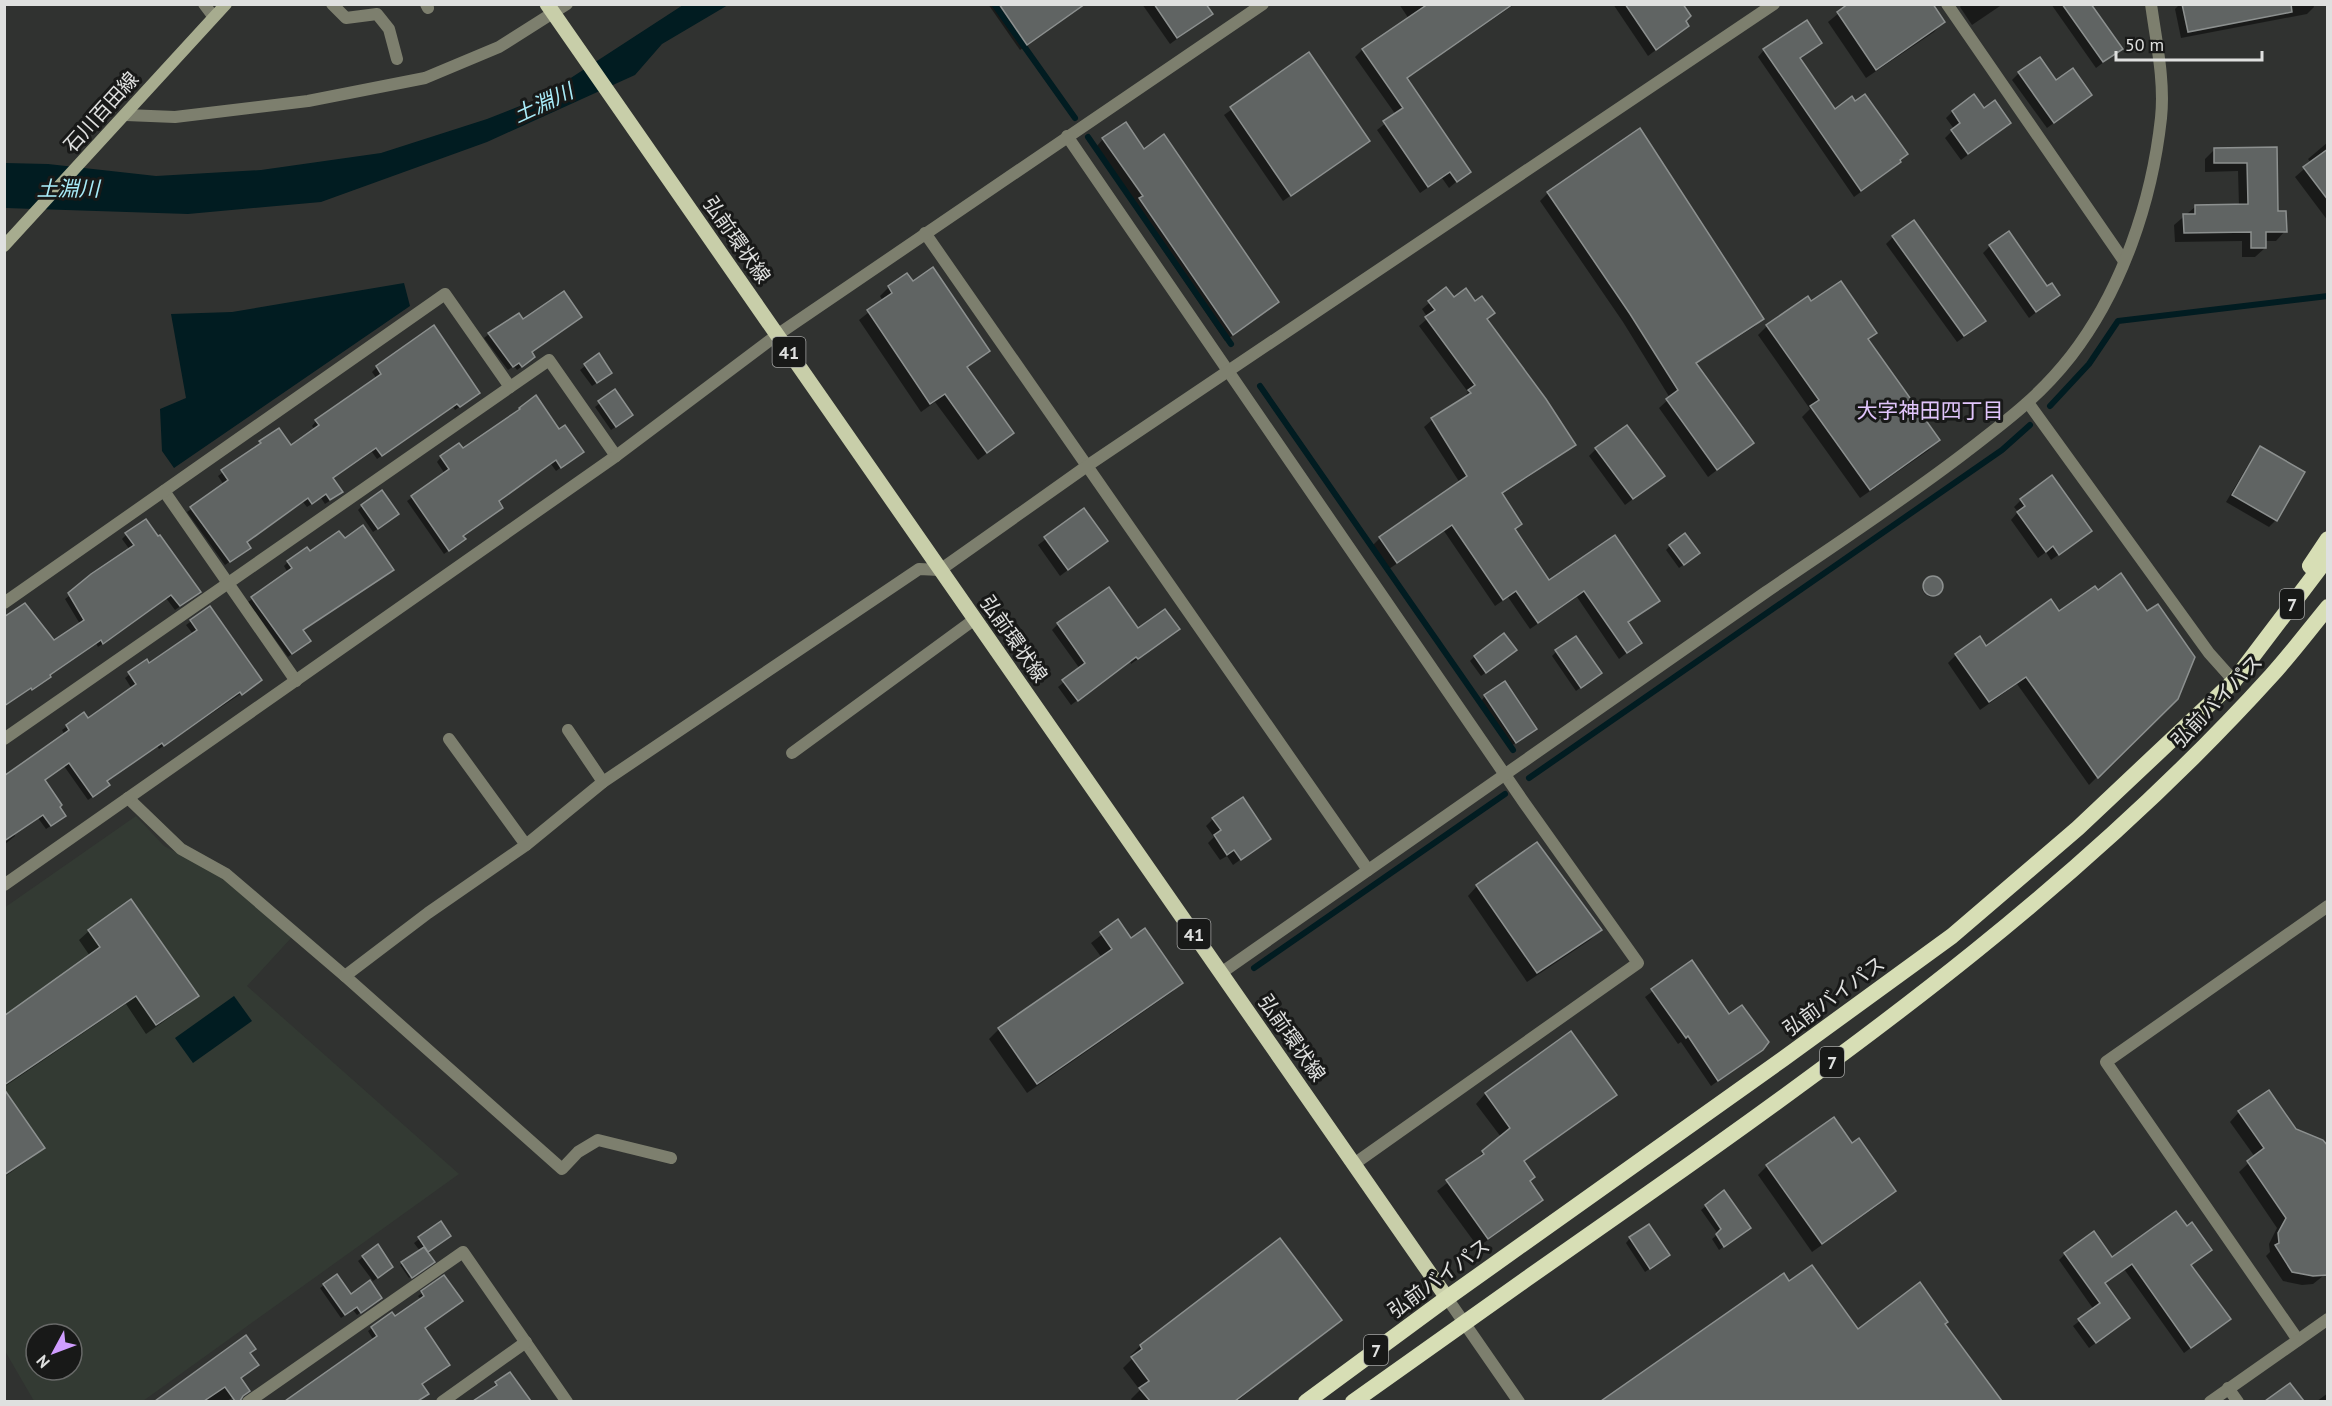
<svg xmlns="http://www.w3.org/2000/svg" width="2332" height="1406" font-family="'PT Sans','Noto Sans JP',sans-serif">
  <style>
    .built { fill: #333a33; fill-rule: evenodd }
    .water { fill: #011c21 }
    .shadow { fill: #0007 }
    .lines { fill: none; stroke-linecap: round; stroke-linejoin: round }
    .stream { stroke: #011c21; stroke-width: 6 }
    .building { fill: #606463; stroke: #8c908f; stroke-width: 1.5 }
    .minor { stroke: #7d7f6e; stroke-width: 12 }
    .tertiary { stroke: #7d7f6e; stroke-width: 12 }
    .secondary { stroke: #a7ac8f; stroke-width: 12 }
    .primary { stroke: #c8cea9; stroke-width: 15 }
    .trunk { stroke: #d7deb5; stroke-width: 16 }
    .labels { text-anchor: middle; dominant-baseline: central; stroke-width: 6; stroke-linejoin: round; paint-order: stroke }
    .shield { fill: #181918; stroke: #a3a4a3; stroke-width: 1.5 }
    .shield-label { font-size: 18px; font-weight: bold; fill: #dfe0df }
    .street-label { font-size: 20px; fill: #dfe0df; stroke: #181918 }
    .water-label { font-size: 21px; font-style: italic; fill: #a8ecf9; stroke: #181918 }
    .neighbourhood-label { font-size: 21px; fill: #e1c5fc; stroke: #181918 }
  </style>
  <rect width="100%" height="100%" fill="#303230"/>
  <!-- built -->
  <path class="built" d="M136,816L164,846L223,877L292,937L247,986L459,1174L143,1401H34L5,1351L4,908ZM36,1334H72V1370H36Z"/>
  <!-- water -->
  <g class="water">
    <polygon points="683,5 728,5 662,44 635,75 487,142 321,202 188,214 5,208 5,163 48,164 156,176 261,170 381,153 487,119 540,98"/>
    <polygon points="404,283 410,306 174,468 162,451 160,409 186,398 171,314 232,312"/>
    <polygon points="234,996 252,1021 193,1063 175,1038"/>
  </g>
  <!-- shadow -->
  <g class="shadow">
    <polygon points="988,4 1083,4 1020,50"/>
    <polygon points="1142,4 1204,4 1211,14 1170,44"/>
    <polygon points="1399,4 1515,4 1406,79 1469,171 1449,188 1442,178 1420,193 1377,130 1396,115 1355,57 1362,50 1409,19"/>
    <polygon points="1613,4 1681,4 1687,26 1648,56"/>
    <polygon points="1850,4 1943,22 1934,32 1866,78 1828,22"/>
    <polygon points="1962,4 2003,4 1972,25 1960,7"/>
    <polygon points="2051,4 2090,4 2121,49 2096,68"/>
    <polygon points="2180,4 2313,4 2314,7 2307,14 2181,38 2175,9"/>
    <polygon points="1820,43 1799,59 1834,111 1907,154 1892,169 1854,197 1758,57 1764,50"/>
    <polygon points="1309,54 1368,141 1283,201 1224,115"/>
    <polygon points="2019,73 2056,82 2091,95 2047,128 2012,80"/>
    <polygon points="1984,110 2009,123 1961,160 1945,138 1954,129 1946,118 1952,112"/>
    <polygon points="1103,139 1143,151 1270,308 1225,341 1133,206 1136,203 1097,146"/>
    <polygon points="2328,142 2328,221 2295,177 2311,163 2308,159"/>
    <polygon points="2275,149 2277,213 2285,231 2276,241 2265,241 2265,248 2255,257 2242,257 2242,241 2175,242 2174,225 2195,207 2239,206 2238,171 2205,172 2205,159 2214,150"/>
    <polygon points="1548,193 1762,319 1754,327 1695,364 1752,443 1708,477 1659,408 1670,398 1623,322 1540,201"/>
    <polygon points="1893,237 1984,321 1977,328 1957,342 1886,244"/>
    <polygon points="1990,246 2047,288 2058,295 2029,318 1983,253"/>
    <polygon points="912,283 988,350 966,368 1012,433 978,460 935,402 921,412 859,320 883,301 880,296 889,287"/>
    <polygon points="1446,289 1453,299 1486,320 1574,445 1566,452 1501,495 1514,530 1549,582 1658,600 1627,624 1640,642 1619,659 1577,597 1530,629 1508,597 1495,606 1444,531 1389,569 1373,545 1380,538 1460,483 1424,427 1432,420 1463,400 1468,392 1419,326 1428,318 1422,309"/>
    <polygon points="1811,303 1875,332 1867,340 1938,440 1929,450 1860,498 1802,417 1810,409 1758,335 1767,326"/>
    <polygon points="433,327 474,397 455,410 453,407 377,459 372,452 332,479 337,496 325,504 321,498 307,507 303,502 246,543 244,552 225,565 187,512 224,485 218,476 278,430 290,447 315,430 312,426 316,421 377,379 372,372 377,367"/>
    <polygon points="489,334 530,352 529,361 517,370 514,366 508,370 484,338"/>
    <polygon points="599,355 611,373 592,386 580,370"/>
    <polygon points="615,391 627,419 611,430 595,407"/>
    <polygon points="536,397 577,456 556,471 551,464 497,502 462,536 459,543 444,554 407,501 445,474 437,462 441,457 463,450"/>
    <polygon points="2260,448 2303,473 2276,520 2269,527 2226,502 2254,455"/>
    <polygon points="1596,449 1663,476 1625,505 1589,456"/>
    <polygon points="2021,500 2083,537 2051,560 2046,552 2038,558 2011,520 2018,512 2014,507"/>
    <polygon points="362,506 393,518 373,532 358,510"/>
    <polygon points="1084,510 1106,541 1060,576 1038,545"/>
    <polygon points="126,535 195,596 175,610 166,598 98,647 96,643 4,707 4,635 53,642 80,624 65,599 130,550 122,539"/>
    <polygon points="1670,546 1694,557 1679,568 1666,550"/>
    <polygon points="309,553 387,574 302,631 309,641 288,657 248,602 288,573 284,566 288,562"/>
    <circle cx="1932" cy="587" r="10"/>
    <polygon points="210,608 261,680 159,749 157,746 106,782 104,789 88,800 64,766 43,781 60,820 46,829 38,818 14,834 15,836 4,845 4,777 65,735 62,730 84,714 88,720 132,689 125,678 146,661 149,665 193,634 186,625"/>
    <polygon points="2059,613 2177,698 2089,785 2017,684 1980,710 1948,663 1956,655 1986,648"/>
    <polygon points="1058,624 1138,630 1172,634 1131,664 1130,661 1071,705 1058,687 1080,669 1052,630"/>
    <polygon points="1556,652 1600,673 1576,691 1552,656"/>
    <polygon points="1511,654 1481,676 1470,661 1474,657"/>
    <polygon points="1485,696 1536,729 1511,746 1481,701"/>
    <polygon points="1213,819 1269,839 1233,865 1227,856 1220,860 1208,843 1214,837 1206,826"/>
    <polygon points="1477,886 1600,930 1590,940 1527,982 1468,896"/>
    <polygon points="1118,922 1130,940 1181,983 1172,992 1027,1093 989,1039 999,1029 1102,958 1091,943"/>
    <polygon points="89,931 197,996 187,1005 146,1034 126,1004 4,1087 4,1018 90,956 79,940"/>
    <polygon points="1691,962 1729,1016 1762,1049 1711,1086 1681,1042 1678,1044 1645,997"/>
    <polygon points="1570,1033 1615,1095 1606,1104 1523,1162 1529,1182 1541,1200 1532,1209 1478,1247 1437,1191 1474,1162 1483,1152 1501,1137 1476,1104 1485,1094"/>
    <polygon points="4,1091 43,1147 33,1157 4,1177"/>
    <polygon points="2269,1092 2328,1272 2313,1284 2302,1285 2283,1281 2266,1256 2270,1252 2269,1244 2277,1228 2239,1172 2255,1157 2230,1122 2239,1112"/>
    <polygon points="1852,1145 1894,1191 1884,1201 1812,1252 1758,1175 1767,1166"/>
    <polygon points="1723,1193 1744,1232 1719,1250 1712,1239 1718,1234 1701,1210"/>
    <polygon points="440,1223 445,1240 426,1253 431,1263 409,1278 400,1265 420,1251 414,1243"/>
    <polygon points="2186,1228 2210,1250 2190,1266 2229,1319 2184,1353 2124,1269 2104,1284 2128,1318 2089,1348 2073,1326 2094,1310 2059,1260 2065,1254 2112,1259"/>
    <polygon points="1630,1238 1664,1259 1645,1272 1626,1243"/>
    <polygon points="363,1257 387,1271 373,1281 358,1261"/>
    <polygon points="1783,1275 1789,1283 1857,1331 1943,1325 1997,1397 1992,1402 1603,1402"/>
    <polygon points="444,1277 424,1329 421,1385 423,1398 418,1402 287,1402 374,1341 368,1331 372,1328 395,1318 421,1300 418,1296 422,1293"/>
    <polygon points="324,1285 351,1296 377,1301 357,1315 353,1310 341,1318 320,1288"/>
    <polygon points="1340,1320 1236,1402 1133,1402 1131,1399 1140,1390 1123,1368 1133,1358 1131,1355 1140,1346"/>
    <polygon points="245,1337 249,1354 239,1379 242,1391 226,1402 157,1402"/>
    <polygon points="510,1374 529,1402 476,1402 493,1389 492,1388 496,1383"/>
    <polygon points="2328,1393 2328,1402 2316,1402"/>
  </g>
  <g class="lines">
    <!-- stream -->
    <g class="stream">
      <polyline points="994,4 1075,118"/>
      <polyline points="1088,137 1231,344"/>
      <polyline points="1260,386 1513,750"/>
      <polyline points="2050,406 2089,364 2118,321 2328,296"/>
      <polyline points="1529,778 2002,450 2030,425"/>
      <polyline points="1254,968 1505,794"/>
    </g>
  </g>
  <!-- building -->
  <g class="building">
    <polygon points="999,4 1085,4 1027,45"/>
    <polygon points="1154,4 1206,4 1213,14 1177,38"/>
    <polygon points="1428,4 1513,4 1407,78 1471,172 1457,182 1450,172 1428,187 1383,121 1403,108 1362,49"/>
    <polygon points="1625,4 1683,4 1691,16 1686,21 1689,26 1656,50"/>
    <polygon points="1848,4 1933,4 1945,22 1876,70 1837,12"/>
    <polygon points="2062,4 2091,4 2123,49 2103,62"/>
    <polygon points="2182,4 2291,4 2292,12 2188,32"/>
    <polygon points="1807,20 1822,43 1800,58 1835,109 1852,96 1855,101 1865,94 1908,154 1900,160 1901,162 1861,191 1763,49"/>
    <polygon points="1309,52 1370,141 1291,196 1230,107"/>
    <polygon points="2040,57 2056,80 2073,68 2092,95 2054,123 2018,72"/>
    <polygon points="1974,94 1984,108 1995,100 2011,123 1968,154 1951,130 1960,123 1952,111"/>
    <polygon points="1126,122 1144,149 1164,134 1279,302 1233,335 1139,198 1143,196 1102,138"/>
    <polygon points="1640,128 1764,319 1696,363 1754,443 1717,470 1666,399 1678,390 1630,314 1547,192"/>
    <polygon points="2277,147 2278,211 2286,211 2287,232 2266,232 2266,248 2251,248 2251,232 2184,233 2183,214 2195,214 2195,205 2248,204 2247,163 2214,163 2214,148"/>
    <polygon points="2328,149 2328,200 2303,167"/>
    <polygon points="1914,220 1986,321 1964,336 1892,236"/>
    <polygon points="2009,231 2047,286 2052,283 2060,295 2036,312 1989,245"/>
    <polygon points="933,267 990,351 967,367 1014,433 987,453 945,394 930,404 867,310 892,293 888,286 907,273 913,281"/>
    <polygon points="1841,281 1877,333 1868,339 1940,440 1870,490 1810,406 1819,400 1766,325 1808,296 1811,301"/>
    <polygon points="1446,287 1454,297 1466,288 1475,301 1482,296 1495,313 1487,319 1546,399 1576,445 1502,493 1522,524 1515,529 1549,580 1615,535 1660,601 1628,622 1642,643 1627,653 1584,591 1538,623 1516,591 1503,600 1452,525 1397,563 1379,537 1467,476 1431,418 1471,393 1468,390 1475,385 1425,317 1435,310 1428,301"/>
    <polygon points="564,291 582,317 532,352 535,357 522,367 519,363 513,367 488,333 519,313 523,319"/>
    <polygon points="434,325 480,393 460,407 457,404 382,456 376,448 333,478 343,492 330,500 326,494 312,504 308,498 247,542 251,548 230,562 190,507 228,480 221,470 261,443 259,441 279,428 291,445 319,425 315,420 381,374 376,366"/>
    <polygon points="599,353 612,373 597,383 584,364"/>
    <polygon points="615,389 633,415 616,427 598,401"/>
    <polygon points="536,395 559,429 565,425 584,452 561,468 556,460 499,501 503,508 463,536 466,539 449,551 411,496 449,469 440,456 459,443 463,448 520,409 519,408"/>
    <polygon points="1627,425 1665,476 1633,499 1595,448"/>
    <polygon points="2260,446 2305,472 2277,521 2232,495"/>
    <polygon points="2052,475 2092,531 2059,555 2053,546 2046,552 2017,512 2025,506 2020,499"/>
    <polygon points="382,490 399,514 378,529 361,505"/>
    <polygon points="1084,508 1108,541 1068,570 1044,537"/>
    <polygon points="146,519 158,536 160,535 201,592 180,606 171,595 103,644 101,640 50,675 51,677 32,690 31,688 4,706 4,617 25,603 54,640 84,620 68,593 91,574 134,545 125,533"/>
    <polygon points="363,525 394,570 303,630 311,641 292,654 251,597 292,568 287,561 307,547 310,551 339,531 345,538"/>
    <polygon points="1685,533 1700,553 1684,565 1669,545"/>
    <polygon points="2121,573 2147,611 2158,604 2195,657 2178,699 2098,778 2026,677 1989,702 1955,654 1980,636 1986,646 2051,599 2059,611 2095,586 2098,590"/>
    <circle cx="1933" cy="586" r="10"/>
    <polygon points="1109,587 1138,628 1165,609 1180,629 1138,659 1136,657 1078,701 1062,680 1085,663 1057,623"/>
    <polygon points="210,606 262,680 242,695 240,692 164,746 162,743 107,781 110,785 93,797 69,763 45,780 62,805 60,807 66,816 51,826 43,815 4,841 4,776 69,730 66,725 84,712 88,718 136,684 128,672 147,659 149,663 197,630 190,620"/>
    <polygon points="1504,633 1517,650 1486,673 1474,656"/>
    <polygon points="1576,636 1602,673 1581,688 1555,650"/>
    <polygon points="1505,681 1537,729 1516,743 1484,695"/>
    <polygon points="1243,797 1271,839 1241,860 1234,850 1227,855 1214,835 1221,830 1212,818"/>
    <polygon points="1537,842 1602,930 1537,973 1476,885"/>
    <polygon points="131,899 199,996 156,1025 136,996 4,1085 4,1016 100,947 88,930"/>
    <polygon points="1118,919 1131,938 1145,928 1183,983 1037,1084 998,1028 1112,949 1100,932"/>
    <polygon points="1692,960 1729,1014 1742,1005 1769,1042 1763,1050 1718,1081 1688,1036 1686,1038 1651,989"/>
    <polygon points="1571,1031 1617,1095 1524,1161 1535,1177 1530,1181 1543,1200 1488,1239 1446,1180 1484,1154 1482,1151 1510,1128 1485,1093"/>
    <polygon points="4,1089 45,1148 4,1175"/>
    <polygon points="2269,1090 2296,1129 2323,1140 2328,1146 2328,1275 2313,1276 2292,1272 2275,1245 2279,1243 2278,1233 2286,1218 2247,1161 2264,1148 2238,1111"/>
    <polygon points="1834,1117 1852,1143 1859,1138 1896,1191 1822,1244 1766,1165"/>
    <polygon points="1724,1190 1751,1228 1724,1247 1716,1234 1721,1229 1705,1205"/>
    <polygon points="2176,1211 2187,1226 2192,1222 2212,1250 2191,1265 2231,1319 2191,1348 2132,1264 2105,1283 2130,1318 2096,1343 2078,1319 2100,1303 2064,1253 2094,1231 2112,1257"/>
    <polygon points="441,1221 451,1236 428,1252 418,1237"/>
    <polygon points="1649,1224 1670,1255 1650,1269 1629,1237"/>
    <polygon points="1280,1238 1342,1320 1235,1401 1150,1401 1139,1388 1149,1381 1131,1357 1142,1349 1140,1345"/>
    <polygon points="378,1244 393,1267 378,1278 362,1256"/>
    <polygon points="424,1247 435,1262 412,1278 401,1262"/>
    <polygon points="1812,1265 1858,1329 1920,1282 1948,1322 1945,1324 2002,1401 1601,1401 1784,1273 1789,1281"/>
    <polygon points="337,1274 351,1294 370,1280 382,1298 361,1313 357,1307 345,1315 323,1284"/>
    <polygon points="444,1275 463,1301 425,1328 450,1365 422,1384 429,1394 418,1401 285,1401 377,1336 371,1327 392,1312 395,1316 424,1296 421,1291"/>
    <polygon points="246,1335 256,1349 250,1353 259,1365 241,1378 250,1391 243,1396 240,1401 235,1401 225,1387 204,1401 155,1401"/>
    <polygon points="510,1372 531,1401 473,1401 497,1385 495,1382"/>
    <polygon points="2290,1383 2304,1401 2265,1401"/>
  </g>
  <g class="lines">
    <!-- minor -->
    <g class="minor">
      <polyline points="204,4 213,16"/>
      <polyline points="332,4 346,18 377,14 389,29 397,59"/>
      <polyline points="426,4 428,8"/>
      <polyline points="1947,4 2124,261"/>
      <polyline points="126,115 175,117 308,101 425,78 499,47 567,4"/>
      <polyline points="1067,136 1525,804 1638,963 1354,1164"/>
      <polyline points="925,233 1368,870"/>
      <polyline points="2029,404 2209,653 2234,681"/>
      <polyline points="164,491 296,681"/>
      <polyline points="4,603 445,294 510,387"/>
      <polyline points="568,730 603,782"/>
      <polyline points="4,739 549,360 616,456"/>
      <polyline points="449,739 526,845"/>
      <polyline points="792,753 975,619"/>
      <polyline points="128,798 181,849 226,874 345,976 562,1169 578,1152 598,1140 671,1158"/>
      <polyline points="4,885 616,456 777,335 1263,4"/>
      <path d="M1221,973C1403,846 1584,718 1766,592C1833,546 1901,502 1966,452C2006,421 2039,397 2071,356C2122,290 2152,201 2161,118C2165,81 2156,41 2151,4"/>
      <polyline points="345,976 428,913 526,845 603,782 919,569 940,570"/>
      <polyline points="248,1402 463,1252 567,1402"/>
      <polyline points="442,1402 526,1342"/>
    </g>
    <!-- tertiary -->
    <g class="tertiary">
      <polyline points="940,570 1087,466 1774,4"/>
      <polyline points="1447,1298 1519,1402"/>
      <polyline points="2298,1340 2106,1062 2328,906"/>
      <polyline points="2228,1388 2238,1402"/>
      <polyline points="2210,1402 2328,1319"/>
    </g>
    <!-- secondary -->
    <polyline class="secondary" points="4,246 226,4"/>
    <!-- primary -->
    <polyline class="primary" points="547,4 1447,1298"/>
    <!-- trunk -->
    <g class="trunk">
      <polyline points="2310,566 2328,539"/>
      <polyline points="1306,1402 1447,1298 1783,1059 1952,936 2078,828 2234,681 2328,557"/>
      <path d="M1353,1402C1451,1332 1550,1262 1649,1193C1870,1038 2089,877 2271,676C2291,654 2309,630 2328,607"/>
    </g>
  </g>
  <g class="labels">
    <!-- shield labels -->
    <g class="shield">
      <rect x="772.5" y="337" width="33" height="30" rx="4.5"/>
      <rect x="2280" y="589" width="24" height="30" rx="4.5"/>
      <rect x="1177.5" y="919" width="33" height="30" rx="4.5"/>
      <rect x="1820" y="1047" width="24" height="30" rx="4.5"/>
      <rect x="1364" y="1335" width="24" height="30" rx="4.5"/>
    </g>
    <g class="shield-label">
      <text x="789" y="352">41</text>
      <text x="2292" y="604">7</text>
      <text x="1194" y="934">41</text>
      <text x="1832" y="1062">7</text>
      <text x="1376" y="1350">7</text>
    </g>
    <!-- street labels -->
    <g class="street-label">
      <text transform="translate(101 112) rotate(-48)">石川百田線</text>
      <text transform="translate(737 240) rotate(55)">弘前環状線</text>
      <text transform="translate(1014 639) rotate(55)">弘前環状線</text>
      <text transform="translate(2217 701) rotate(-46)">弘前バイパス</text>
      <text transform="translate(1834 996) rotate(-36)">弘前バイパス</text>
      <text transform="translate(1292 1038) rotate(55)">弘前環状線</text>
      <text transform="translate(1439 1278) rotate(-36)">弘前バイパス</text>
    </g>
    <!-- water labels -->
    <g class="water-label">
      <text transform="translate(543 103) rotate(-25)">土淵川</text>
      <text x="68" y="188">土淵川</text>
    </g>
    <!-- neighbourhood labels -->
    <g class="neighbourhood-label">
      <text x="1930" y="410">大字神田四丁目</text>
    </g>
  </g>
  <!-- border -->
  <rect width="2332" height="1406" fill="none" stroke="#dfe0df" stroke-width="12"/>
  <!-- north arrow -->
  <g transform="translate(54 1352) rotate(229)"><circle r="28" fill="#181918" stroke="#686968" stroke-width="1.5"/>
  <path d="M0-4.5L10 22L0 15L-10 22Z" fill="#d09dff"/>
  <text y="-9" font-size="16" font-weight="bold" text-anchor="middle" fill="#dfe0df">N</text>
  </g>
  <!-- scale -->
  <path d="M2116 51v9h146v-9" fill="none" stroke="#dfe0df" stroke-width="3"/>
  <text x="2125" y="51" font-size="18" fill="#dfe0df" stroke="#181918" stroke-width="4.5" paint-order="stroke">50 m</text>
</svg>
